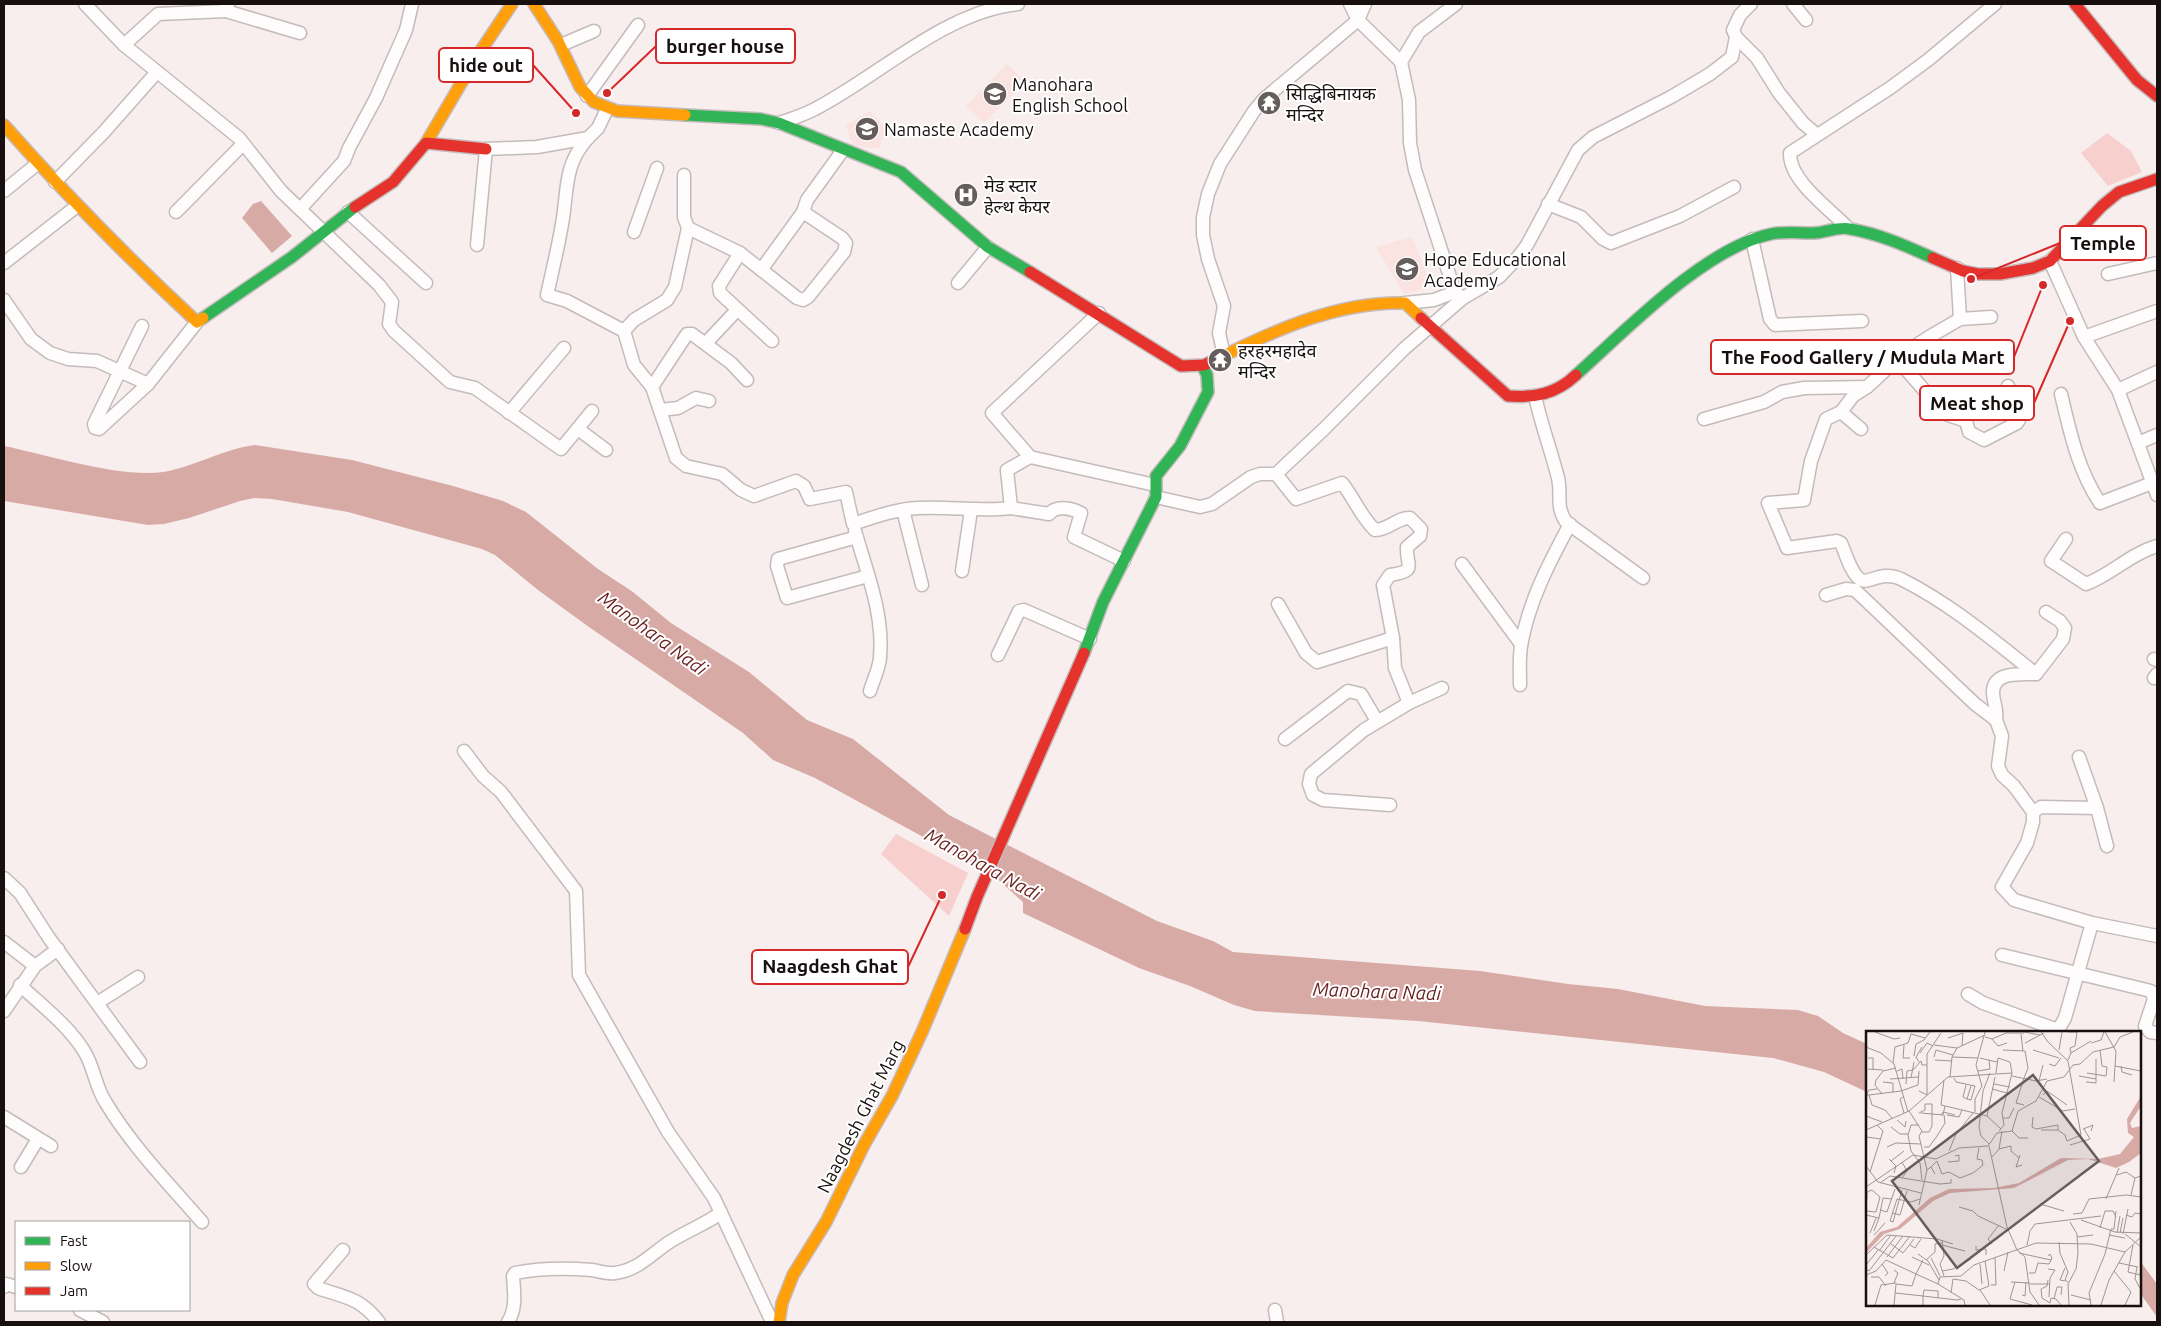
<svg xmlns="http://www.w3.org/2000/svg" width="2161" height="1326" font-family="Ubuntu,'Noto Sans Devanagari',sans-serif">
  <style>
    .built { fill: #fae3e0 }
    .green { fill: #f7d0cd }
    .water { fill: #d8aaa6 }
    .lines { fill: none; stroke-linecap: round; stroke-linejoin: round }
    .street-casing { stroke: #c4bbba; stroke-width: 15 }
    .fast-casing { stroke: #c4bbba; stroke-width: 14 }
    .slow-casing { stroke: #c4bbba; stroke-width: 14 }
    .jam-casing { stroke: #c4bbba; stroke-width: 14 }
    .street { stroke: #fefcfc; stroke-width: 12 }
    .fast { stroke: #30b455; stroke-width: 11 }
    .slow { stroke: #ff9f0a; stroke-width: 11 }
    .jam { stroke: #e5322d; stroke-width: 11 }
    .labels { text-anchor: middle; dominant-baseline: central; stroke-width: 4; stroke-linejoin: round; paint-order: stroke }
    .poi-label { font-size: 18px; fill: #180f0f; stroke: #fff; text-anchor: start }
    .street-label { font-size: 18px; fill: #180f0f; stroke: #fff }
    .water-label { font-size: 19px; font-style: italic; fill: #6a1f1f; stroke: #fff }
    .inset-road { fill: none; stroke: #9e9594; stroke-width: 1 }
    .view { fill: #665d5d; fill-opacity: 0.15; stroke: #665d5d; stroke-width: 2.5 }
    .inset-edge { fill: none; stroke: #180f0f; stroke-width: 2.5 }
    .leader { fill: none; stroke: #d62828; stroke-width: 2 }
    .callout-dot { fill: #d62828; stroke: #fff; stroke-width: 2 }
    .callout { fill: #fff; stroke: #d62828; stroke-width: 2 }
    .callout-label { font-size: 19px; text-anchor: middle; font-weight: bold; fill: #180f0f }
  </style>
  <rect width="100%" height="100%" fill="#f7eeed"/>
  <!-- built -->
  <g class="built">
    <polygon points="1007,64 1025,82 984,123 966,106"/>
    <polygon points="870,111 890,133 882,139 880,149 852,145 846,125"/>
    <polygon points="1412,237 1429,279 1424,289 1404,294 1376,247"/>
  </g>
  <!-- green -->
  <g class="green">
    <polygon points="2107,133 2131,151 2142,172 2108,186 2081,153"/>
    <polygon points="896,834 968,873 949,916 881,854"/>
  </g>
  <!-- water -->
  <g class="water">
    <polygon points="261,201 292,236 272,253 242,218 253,204"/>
    <path d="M255,445L352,460L453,486L503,501L526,512L598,569L633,592L671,623L749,672L807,720L853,739L949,815L1157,921L1213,941L1233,952L1480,971L1568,984L1618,989L1705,1006L1798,1010L1818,1016L1843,1033L1867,1044V1092L1824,1072L1773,1058L1418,1021L1255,1011L1234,1005L1190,986L1139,968L1023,913V902L993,875L815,778L773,760L743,733L589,627L538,590L495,555L482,549L348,512L272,499L254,498L240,501L189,518L164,524L148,525L4,501V446C48,455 119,478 163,472C194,467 223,449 255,445Z"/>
    <polygon points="2140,1261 2157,1284 2157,1317 2140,1293"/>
  </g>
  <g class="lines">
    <!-- street casing -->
    <g class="street-casing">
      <g id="street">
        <polyline points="85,4 124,45 239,138 281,191 379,285 392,302 389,324 394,331 450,382 475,388 561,449 592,411"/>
        <polyline points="1350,4 1358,20 1401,62"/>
        <polyline points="1793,4 1806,20"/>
        <polyline points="226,11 300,33"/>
        <polyline points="1736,37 1757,58 1779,93 1803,123 1816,134"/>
        <polyline points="124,45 158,14 226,11 228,4"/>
        <polyline points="561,45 594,31"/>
        <polyline points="587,96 638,25"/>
        <path d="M779,123C791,119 804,115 815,109C879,76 944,12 1018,4"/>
        <path d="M588,138C563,165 568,192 562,224C558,248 552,272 547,295L567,301L624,331L634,365L652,387L676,458L686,466L722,474L741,490L754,496L796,481L804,486L810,499L846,492L853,524C874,517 896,509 918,508C949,506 980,512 1011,508L1007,470L1030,457"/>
        <polyline points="55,182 103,133 157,72"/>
        <polyline points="4,191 37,164"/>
        <polyline points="1548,204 1581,217 1603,239 1611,243 1680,216 1734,187"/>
        <polyline points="301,208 344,161 349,148 376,98 406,30 412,4"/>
        <polyline points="176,212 243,144"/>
        <polyline points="348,212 426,283"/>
        <polyline points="688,228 740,253 797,298 803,300 808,297 844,252 846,243 842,238 803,212"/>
        <path d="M1848,228C1830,209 1789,181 1790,153L1890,88L1928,60L1995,4"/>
        <polyline points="634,232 657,168"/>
        <polyline points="1752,239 1770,319 1775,325 1862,321"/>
        <polyline points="477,245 486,149 537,147 588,138 598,128 607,109"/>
        <polyline points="740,253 719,286 720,293 772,341"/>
        <polyline points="2050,261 2084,337 2118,390 2157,495"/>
        <polyline points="4,263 77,206"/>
        <polyline points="1957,268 1960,319"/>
        <polyline points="761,270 803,212 807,200 843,150"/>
        <polyline points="2108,274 2157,263"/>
        <polyline points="958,283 988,247"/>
        <polyline points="1455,292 1415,170 1410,143 1409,100 1401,62 1419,32 1456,4"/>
        <polyline points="4,300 31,339 50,353 68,359 97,361 148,384"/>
        <polyline points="1405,303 1434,300 1455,292 1463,298 1499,277 1518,257 1527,245 1578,150 1593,137 1671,97 1710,74 1732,57 1736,37 1733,30 1740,15 1751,4"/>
        <polyline points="1099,313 992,413 1030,457 1155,485"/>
        <polyline points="142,326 94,424 95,428 99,429 148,384 197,322"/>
        <polyline points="624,331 634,320 667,300 675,287 688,228 684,217 684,175"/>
        <polyline points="2084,337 2157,311"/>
        <polyline points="706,343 737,310"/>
        <polyline points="1224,355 1219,333 1224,306 1208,259 1203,235 1203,217 1208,194 1220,164 1254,111 1264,99 1358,20 1365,4"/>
        <polyline points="1897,359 1945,414 1966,421 1969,432 1984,440 2017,423 2019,420 2008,386"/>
        <polyline points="652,387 687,334 692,334 731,363 747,380"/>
        <polyline points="2118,390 2157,372"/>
        <path d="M2061,394C2070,432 2078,470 2100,503L2152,483"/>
        <path d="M1535,396C1541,424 1551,450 1558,478C1562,495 1555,505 1566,522L1643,578"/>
        <polyline points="661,410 678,408 696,398 709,401"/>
        <polyline points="509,413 564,348"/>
        <polyline points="1704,419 1764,402 1782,392 1804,388 1867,387"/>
        <polyline points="578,429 606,450"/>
        <polyline points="1861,429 1841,412 1853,396 1867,387 1904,353 1929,337 1960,319 1991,317"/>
        <polyline points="2138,443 2157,435"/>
        <path d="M1276,474L1296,499L1342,483C1354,498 1361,517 1375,530C1389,530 1398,517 1410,518L1421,529L1420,536L1407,547C1406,566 1418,571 1390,575L1383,585L1393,638L1395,668L1409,703"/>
        <polyline points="1156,497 1200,507 1212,504 1251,477 1260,474 1276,474 1324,429 1405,348 1463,298"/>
        <path d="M1011,508L1049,514C1056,505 1071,508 1081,513L1074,537L1124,561"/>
        <polyline points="903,510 922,585"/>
        <path d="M855,531C867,573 884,614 880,658C879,669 873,681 870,691"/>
        <polyline points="857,537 778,559 777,566 787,598 868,576"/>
        <path d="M2066,539L2051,561L2086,584C2112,574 2130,554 2157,546"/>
        <polyline points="1462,564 1521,644"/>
        <polyline points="962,571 971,510"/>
        <path d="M1826,595L1846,589L1855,590L1975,704L1996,720C1998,709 1993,702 1993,692C1993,671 2022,674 2036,674C1993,640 1951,604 1901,579C1882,570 1869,584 1861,580C1851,574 1846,554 1841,543L1837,541L1787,548L1768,503L1804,500L1811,461L1826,419L1841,412"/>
        <polyline points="1278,604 1306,653 1317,662 1393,638"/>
        <polyline points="998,655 1019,611 1024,610 1090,639"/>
        <polyline points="2154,659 2157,660"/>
        <polyline points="2036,674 2063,639 2065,628 2060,621 2046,612"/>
        <polyline points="2154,678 2157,674"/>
        <path d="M1520,685C1520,673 1519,659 1521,646C1528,603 1549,563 1570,524"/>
        <polyline points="1996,720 2002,736 1998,766 2002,775 2014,786 2033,812 2033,822 2027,843 2002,887 2014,900 2092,923 2157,936"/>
        <polyline points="1285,739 1348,691 1361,694 1377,721"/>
        <polyline points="464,751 483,776 501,792 576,891 579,975 668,1132 714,1198 772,1322"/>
        <polyline points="2079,757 2097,808 2107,846"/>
        <polyline points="1390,805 1323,800 1313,795 1309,784 1311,774 1364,730 1409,703 1442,688"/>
        <polyline points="2033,812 2041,807 2097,808"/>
        <polyline points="4,878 20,893 49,938 140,1062"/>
        <polyline points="4,942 35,966"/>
        <polyline points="2002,955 2151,991 2154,999 2145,1026 2150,1032 2157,1033"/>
        <path d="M20,985C42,1006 68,1025 84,1051C94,1066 95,1087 106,1103C132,1146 169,1184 202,1222"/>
        <polyline points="1968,994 1983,1003 2058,1030 2065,1018 2092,923"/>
        <polyline points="97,1003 138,977"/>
        <polyline points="4,1011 35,966 58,949"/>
        <polyline points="4,1117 51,1146"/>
        <polyline points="21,1167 38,1139"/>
        <path d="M343,1250L314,1284L318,1288C346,1298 359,1297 379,1322"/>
        <polyline points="4,1287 6,1284 16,1287"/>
        <polyline points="80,1310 103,1322"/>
        <polyline points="1275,1310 1277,1322"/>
        <path d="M508,1322C517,1308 514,1292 513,1276L515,1273C540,1268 567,1268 592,1270C599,1271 607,1274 615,1273C639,1270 652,1253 671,1241C687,1231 705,1224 721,1213"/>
      </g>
    </g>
    <!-- fast casing -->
    <g class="fast-casing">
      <g id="fast">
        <polyline points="685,115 761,119 779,123 901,172 988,247 1030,272"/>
        <polyline points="203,318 292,257 355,207"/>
        <path d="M1576,375C1626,330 1705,248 1771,234C1784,231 1799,233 1813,233C1825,233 1839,226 1850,229C1880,234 1906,246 1933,258"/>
        <polyline points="1084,653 1103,602 1156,497 1156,476 1180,446 1208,392 1207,375 1203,367"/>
      </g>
    </g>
    <!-- slow casing -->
    <g class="slow-casing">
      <g id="slow">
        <polyline points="534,4 558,41 580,87 594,102 617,111 685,115"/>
        <path d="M4,125C65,194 129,259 197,322L203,318"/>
        <polyline points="426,143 476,58 512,4"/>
        <path d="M1219,358C1277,329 1340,301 1405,303L1421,318"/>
        <polyline points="779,1322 782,1303 793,1275 826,1222 865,1143 892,1096 922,1032 965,929"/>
      </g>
    </g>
    <!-- jam casing -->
    <g class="jam-casing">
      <g id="jam">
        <polyline points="2075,4 2137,80 2157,96"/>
        <polyline points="355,207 393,182 426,143 486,149"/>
        <polyline points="1933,258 1963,271 1978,274 2000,274 2033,268 2050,261 2102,206 2119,192 2157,179"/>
        <polyline points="1030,272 1181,366 1204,365 1219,358"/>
        <path d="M1421,318L1508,396C1535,398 1556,394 1576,375"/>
        <polyline points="965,929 977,897 1084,653"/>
      </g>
    </g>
    <!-- street -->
    <use href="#street" class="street"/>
    <!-- fast -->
    <use href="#fast" class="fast"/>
    <!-- slow -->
    <use href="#slow" class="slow"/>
    <!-- jam -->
    <use href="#jam" class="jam"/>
  </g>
  <!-- icons -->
  <defs>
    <g id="school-disc" transform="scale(1.25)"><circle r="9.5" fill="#665d5d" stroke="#fff"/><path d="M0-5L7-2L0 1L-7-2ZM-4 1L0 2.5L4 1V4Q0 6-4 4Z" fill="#fff"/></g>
    <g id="temple-disc" transform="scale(1.25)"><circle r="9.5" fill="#665d5d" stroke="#fff"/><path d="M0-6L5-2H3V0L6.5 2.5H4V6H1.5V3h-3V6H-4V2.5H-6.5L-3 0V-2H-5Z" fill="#fff"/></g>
    <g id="hospital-disc" transform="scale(1.25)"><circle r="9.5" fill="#665d5d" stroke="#fff"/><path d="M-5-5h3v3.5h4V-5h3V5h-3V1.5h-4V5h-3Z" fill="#fff"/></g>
  </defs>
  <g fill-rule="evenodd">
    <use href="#school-disc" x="995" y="94"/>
    <use href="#temple-disc" x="1269" y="103"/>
    <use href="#school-disc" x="867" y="129"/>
    <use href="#hospital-disc" x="966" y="195"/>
    <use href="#school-disc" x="1407" y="269"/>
    <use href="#temple-disc" x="1220" y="360"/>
  </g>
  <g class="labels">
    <!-- poi labels -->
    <g class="poi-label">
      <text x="1012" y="84">Manohara<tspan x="1012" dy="21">English School</tspan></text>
      <text x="1286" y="93">सिद्धिबिनायक<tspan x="1286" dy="21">मन्दिर</tspan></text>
      <text x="884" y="129">Namaste Academy</text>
      <text x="984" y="185">मेड स्टार<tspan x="984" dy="21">हेल्थ केयर</tspan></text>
      <text x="1424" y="259">Hope Educational<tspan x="1424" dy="21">Academy</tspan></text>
      <text x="1238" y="350">हरहरमहादेव<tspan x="1238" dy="21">मन्दिर</tspan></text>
    </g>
    <!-- street labels -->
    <g class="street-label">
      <text transform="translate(860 1116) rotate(-63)">Naagdesh Ghat Marg</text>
    </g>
    <!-- water labels -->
    <g class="water-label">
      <text transform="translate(653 633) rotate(36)">Manohara Nadi</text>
      <text transform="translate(983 864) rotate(29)">Manohara Nadi</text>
      <text transform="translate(1377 991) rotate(2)">Manohara Nadi</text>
    </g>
  </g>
  <!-- overview -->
  <g transform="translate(1866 1031)">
    <rect width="275" height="275" fill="#f7eeed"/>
    <path d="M275,65V75L264,92L266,97L275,95V122L263,131L250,137L222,128L202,129L148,157L84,162L67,170L34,198L18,203L0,222V217L14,201L31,196L64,167L83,158L128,157L153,152L195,127L232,128L254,123L268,106L262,102L261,88Z" fill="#d8aaa6"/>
    <path class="inset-road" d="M9,1L28,8L34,7M158,1L174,4M175,1L182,11L202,30L215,104L201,110L199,104L192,99M202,1H211L209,15L204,17L205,22M239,1L250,20L248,51M155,3L157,20M119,6L126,8L132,15L141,12M82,7L97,2L96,14M126,8L140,2H158M159,12L178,2M225,12L235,9L238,1M38,14L37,27H44M68,14L91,17M0,16L15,22L28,33L42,81M137,19L159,20L162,37L158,47M167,19L193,27M193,19L196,1M54,22L61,12L67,15M48,25L50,13L58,9L64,1M68,26L70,19L87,24M86,26L112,27M2,27H7V39M114,27L131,31M69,29L86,30M202,29L205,22L225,10M53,31L50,26L56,16M27,32L29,16L42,12L45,3L59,7M183,33L189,35L195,27M249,35L275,40M255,35L256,41L266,44M2,38L17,39M31,40L36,38L37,48M112,40L124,38L123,29M221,42L240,45L241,36L236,35L234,19M146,45L170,50L181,48M213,45L230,48M84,46L86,26L91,17L119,4M129,46L121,85L135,98M45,47L48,31M88,47L90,51L109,55L105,69L101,68L105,55M158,47L150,72L158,74M24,48L52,46M78,49L75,74L121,85M173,50L177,34M17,51L27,52V61M220,51L230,52V28M40,53L41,40L47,39L55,30L56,34H61M128,53L144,56M100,54L97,66L101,68M11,58L3,59L0,64H3L6,74L19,79L26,87M126,58L141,62M53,60L61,64V23L75,2M16,63L9,54L10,49L17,40L30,37M3,64L35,60L52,54L53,40M177,64L181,60L201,74M37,66L34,68L38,82M173,66L197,80L209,78M43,80L56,100L53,105L61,139M109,81V68L116,55L110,34L119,1M53,82L59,79V73H66V95L63,101H56M55,82L77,84L79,75M75,84L77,81L89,84M81,84L93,86L96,79M0,85L16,91M167,86L166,96L170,98L192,94V99H175M137,87H143L148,77M31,89L39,96L40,90M53,94H45L42,104L45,120L54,132L56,149M25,96L34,103H42M217,98L227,94L225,100M0,99L43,80L82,46L146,42L144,31L132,27L130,42M133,100L138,94L136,82L146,42M146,100L153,107H162M0,106L15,108M123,113L115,105L113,96L117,60L124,42M204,114L224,108L218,98M123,115L141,196L151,219L159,226L164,261L173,274M21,116L30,112L55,113M58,116H63L71,105L79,92L78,84M113,117L111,128L116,129M133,118L145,115V120L153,127M83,120L90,103L107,82M154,124L150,136L156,134M126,126L133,118L136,100M23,128L30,135L28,142M25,130L38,120M71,130L76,143L83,141L94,147L107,142L117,134L116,129M36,131L41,140L36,147M82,131L93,130V124L89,125M0,135L12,151L55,162M4,141L17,100L11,94M69,143L65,136L71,130M251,144L260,141L269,147M14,152L24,145L74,153L85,152V148M0,156L47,124L70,128L93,117L122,115L131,102L146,100L152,80L170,70L181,50L198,46L207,34L214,33L227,21L248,16L254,6L267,1M265,164L269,147L275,145M240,168L253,137M174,173L198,180M53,174L61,139L65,136M93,176L107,180L112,185L142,199M14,179L21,181L29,158M0,180L10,181L14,166L6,159L1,161V168M26,182L34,184L41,160M207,183L216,182L223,168L260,164L275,166M0,184L13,187L8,200M260,184L266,186L269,182L275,183M13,187L17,167L26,168M215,189L249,201L275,202M27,191L24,190L31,168L45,171L54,168M27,191L36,159M234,197L239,180H247L250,186M248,198L250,180M4,202L10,187M251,202L254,185M254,202L257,187M257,203L262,178M259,203L275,216M8,204L19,192M243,204L259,207M211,206L227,204M76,209L78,225L74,233L78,245M193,211L194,222L202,241L199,249L202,251M24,212L37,222L48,208M126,213L122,208L133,194M44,214L49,217L55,208M76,214L99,220M161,214L164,200L169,193L235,185M267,214L262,241L274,244L275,238M110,215V219L120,218V224M8,216L27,227L44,205M13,220L25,204M153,222L185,229M52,223L62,230L73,249M0,224L21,204L71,208L87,213M21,226L37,205M46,226L63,234M65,227L74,245M60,229L69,221V213L76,212M253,232L272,236M16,233L22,242L19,245M114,233L116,253M0,234L12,219M271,236L269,248L275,259M0,238L3,240L30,205M182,238L189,239L184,247L183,266M28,239L32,242L28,252M76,240L87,238L105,228M138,240L142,221M248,240L265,261L259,274M163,242H169L172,232L183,233L186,227L184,223L182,225M0,244L10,240L20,229L50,243L57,229M5,246H13L20,255M182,249L181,255L175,258L176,267L184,272L185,267L190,268L195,274M199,250L194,249L199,237M145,251L164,252M149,251L144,268L166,274M72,253L98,269L99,274M164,253H183M125,254H130L129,227M114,259L124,274M29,262L57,265V274M85,262L87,248L100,250L113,259L123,255L119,230M156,264L159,265L160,251M205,264L225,269M72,267V260L58,259L57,265L91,269L95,268M188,268L191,256H196L195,264M9,274L15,254L30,252M28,274L30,253L46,255L50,243L72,253L74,246L95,245L108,234L170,212L225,213L259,221M203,274L202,253L210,238L212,222L211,203L204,191M225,274L223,262L239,223L245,198H248M235,274L243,249L259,221L275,206"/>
    <path class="view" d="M167,44L233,130L91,237L26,150Z"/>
    <rect width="275" height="275" class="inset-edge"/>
  </g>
  <!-- callouts -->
  <path class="leader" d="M607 93L656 46M576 113L533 65M1971 279L2060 243M2043 285L2014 357M2070 321L2034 403M942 895L908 967"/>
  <g class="callout-dot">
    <circle cx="607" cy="93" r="5"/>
    <circle cx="576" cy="113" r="5"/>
    <circle cx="1971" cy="279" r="5"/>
    <circle cx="2043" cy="285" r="5"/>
    <circle cx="2070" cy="321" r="5"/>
    <circle cx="942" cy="895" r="5"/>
  </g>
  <g class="callout">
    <rect x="656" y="29" width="139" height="34" rx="5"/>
    <rect x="439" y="48" width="94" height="34" rx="5"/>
    <rect x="2060" y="226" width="86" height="34" rx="5"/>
    <rect x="1711" y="340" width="303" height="34" rx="5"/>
    <rect x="1920" y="386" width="114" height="34" rx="5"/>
    <rect x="752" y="950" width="156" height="34" rx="5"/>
  </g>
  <g class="callout-label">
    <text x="725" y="53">burger house</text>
    <text x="486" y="72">hide out</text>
    <text x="2103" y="250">Temple</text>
    <text x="1863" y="364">The Food Gallery / Mudula Mart</text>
    <text x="1977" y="410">Meat shop</text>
    <text x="830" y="973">Naagdesh Ghat</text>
  </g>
  <!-- border -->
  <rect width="2161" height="1326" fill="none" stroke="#180f0f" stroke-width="10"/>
  <!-- legend -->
  <rect x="15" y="1221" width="175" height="90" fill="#ffffff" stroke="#a39f9f"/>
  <rect x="25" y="1237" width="25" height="8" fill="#30b455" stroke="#a39f9f"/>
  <text x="60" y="1246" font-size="15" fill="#180f0f">Fast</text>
  <rect x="25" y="1262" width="25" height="8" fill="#ff9f0a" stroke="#a39f9f"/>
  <text x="60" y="1271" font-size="15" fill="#180f0f">Slow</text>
  <rect x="25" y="1287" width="25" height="8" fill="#e5322d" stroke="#a39f9f"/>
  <text x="60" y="1296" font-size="15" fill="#180f0f">Jam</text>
</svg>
